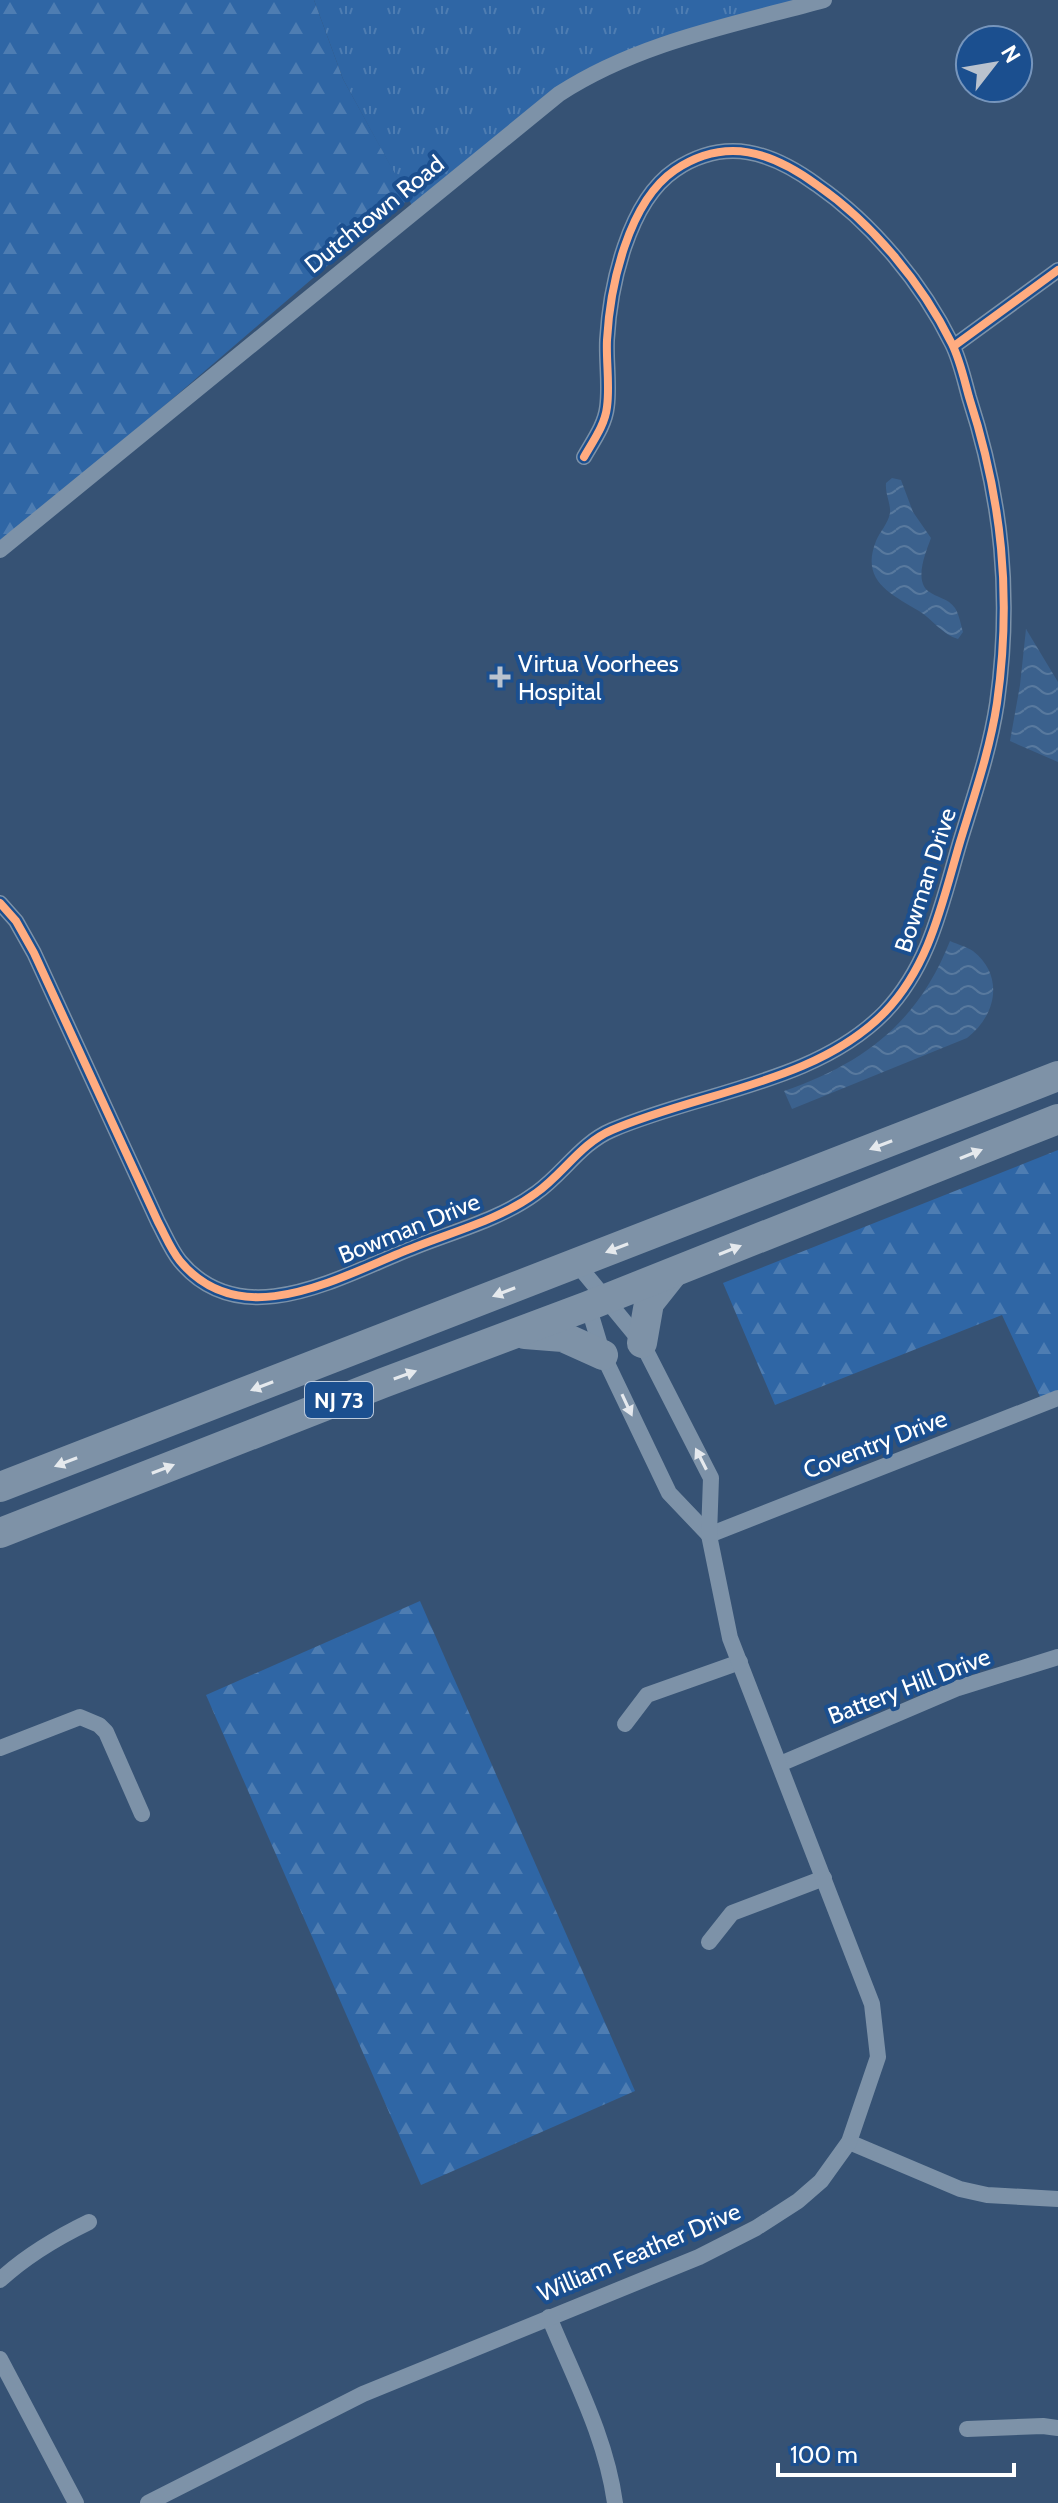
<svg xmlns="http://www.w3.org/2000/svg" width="1058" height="2503" font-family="Cabin,sans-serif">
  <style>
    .grass { fill: url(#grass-tufts) }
    .forest { fill: url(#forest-firs) }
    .water { fill: url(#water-waves) }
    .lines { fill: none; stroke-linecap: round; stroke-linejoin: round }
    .street { stroke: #7d92a8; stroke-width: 16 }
    .highway { stroke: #7e92a7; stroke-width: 30 }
    .cycleway-casing { stroke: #1b4f8f; stroke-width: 13 }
    .cycleway { stroke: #ffac80; stroke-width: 8 }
    .oneway { fill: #e5e9ed }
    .oneway2 { fill: #e5e9ee }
    .poi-dot { fill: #b9c2ce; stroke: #1b4f8f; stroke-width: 3 }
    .labels { text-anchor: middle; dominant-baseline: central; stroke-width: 8; stroke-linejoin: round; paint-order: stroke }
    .shield { fill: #1b4f8f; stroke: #bbcadd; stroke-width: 2 }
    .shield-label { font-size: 22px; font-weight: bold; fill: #fff }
    .street-label { font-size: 24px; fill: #fff; stroke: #1b4f8f }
    .poi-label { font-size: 24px; fill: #fff; stroke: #1b4f8f; text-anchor: start }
  </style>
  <defs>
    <pattern id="grass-tufts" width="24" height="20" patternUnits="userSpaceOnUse" patternTransform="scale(2)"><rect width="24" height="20" fill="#2f66a5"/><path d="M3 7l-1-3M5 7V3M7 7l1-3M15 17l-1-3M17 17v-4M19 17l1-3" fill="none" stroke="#4e7db2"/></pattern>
    <pattern id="forest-firs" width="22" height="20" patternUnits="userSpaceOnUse" patternTransform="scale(2)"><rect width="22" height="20" fill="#2f66a5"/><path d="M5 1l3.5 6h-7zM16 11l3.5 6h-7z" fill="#4e7db2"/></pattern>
    <pattern id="water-waves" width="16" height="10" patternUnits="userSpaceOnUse" patternTransform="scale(2)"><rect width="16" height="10" fill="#3b618d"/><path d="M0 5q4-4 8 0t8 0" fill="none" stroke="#58799e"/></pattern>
  </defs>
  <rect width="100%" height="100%" fill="#365274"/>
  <!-- grass -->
  <polygon class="grass" points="314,0 824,0 593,72 415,211 343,79"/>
  <!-- forest -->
  <g class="forest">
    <polygon points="0,0 314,0 343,79 409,199 355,242 0,547"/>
    <polygon points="1058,1150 1058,1395 1042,1401 1002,1315 775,1405 723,1283"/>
    <polygon points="420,1601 635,2091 421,2185 206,1695"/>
  </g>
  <!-- water -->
  <g class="water">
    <path d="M892,478L901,480L913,512L931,538C926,552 914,579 928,591C937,598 948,598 955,608C959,614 961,625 963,632L958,639C943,635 933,620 919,611C891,594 860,581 876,541C880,531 888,524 890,513C891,504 885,494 886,483Z"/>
    <polygon points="1026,629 1058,682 1058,762 1010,741 1020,685"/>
    <path d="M950,941C957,944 967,947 973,951C1005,976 996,1016 967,1038L792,1109L784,1091C865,1063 918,1022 950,941Z"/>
  </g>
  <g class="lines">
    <!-- street -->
    <g class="street">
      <polyline points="954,346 1058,270"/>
      <path d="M0,550L559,94C639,42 733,25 824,0"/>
      <path d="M0,903L16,921L34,953L158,1222C165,1235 171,1250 180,1261C243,1337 344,1274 415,1247C455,1231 501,1219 536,1193C563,1174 581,1143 612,1130C700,1092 816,1083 885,1012C930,965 942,903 960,842C974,796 990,750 997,703C1012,596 1002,499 969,397C964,379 960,360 952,344C922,283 872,223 817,185C772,152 726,136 675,170C628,202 610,286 607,340C606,362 610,385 607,407C605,425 593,441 584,457"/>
      <polyline points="587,1302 603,1355 669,1493 709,1535"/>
      <polyline points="709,1535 1058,1398"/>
      <polyline points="625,1724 647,1695 740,1662"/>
      <polyline points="0,1748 80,1717 99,1725 106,1732 142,1814"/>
      <polyline points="780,1764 958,1688 1058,1657"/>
      <polyline points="709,1942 732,1913 824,1878"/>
      <polyline points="849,2142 960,2189 987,2195 1058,2199"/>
      <path d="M0,2280C27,2255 56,2238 89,2222"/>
      <path d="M549,2317C574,2378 606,2437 615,2503"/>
      <polyline points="0,2359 76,2503"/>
      <polyline points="967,2429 1043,2426 1058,2428"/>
      <polyline points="148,2503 363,2394 699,2257 756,2228 798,2201 821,2181 849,2142 878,2057 872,2004 730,1638 709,1535 711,1478 642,1343 577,1264"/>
    </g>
    <!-- highway -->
    <g class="highway">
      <polyline points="525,1334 563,1337 603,1355"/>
      <polyline points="642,1343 649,1303 672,1274"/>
      <polyline points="0,1487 1058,1076"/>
      <polyline points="0,1533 383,1383 588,1306 1058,1119"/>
    </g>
    <!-- cycleway casing -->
    <g class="cycleway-casing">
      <g id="cycleway">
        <polyline points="954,346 1058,270"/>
        <path d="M0,903L16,921L34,953L158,1222C165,1235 171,1250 180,1261C243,1337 344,1274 415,1247C455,1231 501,1219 536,1193C563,1174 581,1143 612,1130C700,1092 816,1083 885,1012C930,965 942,903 960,842C974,796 990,750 997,703C1012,596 1002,499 969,397C964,379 960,360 952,344C922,283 872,223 817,185C772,152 726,136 675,170C628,202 610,286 607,340C606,362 610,385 607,407C605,425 593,441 584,457"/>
      </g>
    </g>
    <!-- cycleway -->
    <use href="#cycleway" class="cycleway"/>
  </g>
  <!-- one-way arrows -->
  <defs><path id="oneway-solid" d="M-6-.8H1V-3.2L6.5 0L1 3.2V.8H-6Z" transform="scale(2)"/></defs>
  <g class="oneway">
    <use href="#oneway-solid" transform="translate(881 1145) rotate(159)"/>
    <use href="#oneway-solid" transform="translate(971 1154) rotate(-22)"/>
    <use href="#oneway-solid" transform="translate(617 1248) rotate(159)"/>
    <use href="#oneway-solid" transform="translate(730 1250) rotate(-22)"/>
    <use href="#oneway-solid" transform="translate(504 1292) rotate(159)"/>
    <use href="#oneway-solid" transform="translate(405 1375) rotate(-20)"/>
    <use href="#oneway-solid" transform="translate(262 1386) rotate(159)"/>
    <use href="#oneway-solid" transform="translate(66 1462) rotate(159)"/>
    <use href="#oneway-solid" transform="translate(163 1469) rotate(-21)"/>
  </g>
  <g class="oneway2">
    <use href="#oneway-solid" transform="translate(627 1405) rotate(65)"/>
    <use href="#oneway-solid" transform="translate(701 1459) rotate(-117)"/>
  </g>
  <!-- markers -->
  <path class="poi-dot" d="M496 665h8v8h8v8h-8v8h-8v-8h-8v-8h8z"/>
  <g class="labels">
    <!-- shield labels -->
    <rect class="shield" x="305" y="1382" width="68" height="36" rx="6"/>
    <g class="shield-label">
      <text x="339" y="1400">NJ 73</text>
    </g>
    <!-- street labels -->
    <g class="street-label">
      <text transform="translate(374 214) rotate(-39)">Dutchtown Road</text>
      <text transform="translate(925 880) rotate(-72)">Bowman Drive</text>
      <text transform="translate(409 1228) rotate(-22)">Bowman Drive</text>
      <text transform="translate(875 1444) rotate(-21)">Coventry Drive</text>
      <text transform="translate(909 1686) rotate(-21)">Battery Hill Drive</text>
      <text transform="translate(639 2252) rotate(-23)">William Feather Drive</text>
    </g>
    <!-- poi labels -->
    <g class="poi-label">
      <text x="518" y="663">Virtua Voorhees<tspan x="518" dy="28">Hospital</tspan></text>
    </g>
  </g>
  <!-- north arrow -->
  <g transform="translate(994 64) rotate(59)"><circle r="38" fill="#1b4f8f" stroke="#7695bc" stroke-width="2"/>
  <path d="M0-6L14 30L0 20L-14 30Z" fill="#b9c2ce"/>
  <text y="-12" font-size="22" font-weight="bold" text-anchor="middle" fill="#ffffff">N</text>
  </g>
  <!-- scale -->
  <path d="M778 2463v12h236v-12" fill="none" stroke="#ffffff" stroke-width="4"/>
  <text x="790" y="2463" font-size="24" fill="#ffffff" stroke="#1b4f8f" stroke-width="6" paint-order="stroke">100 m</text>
</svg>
